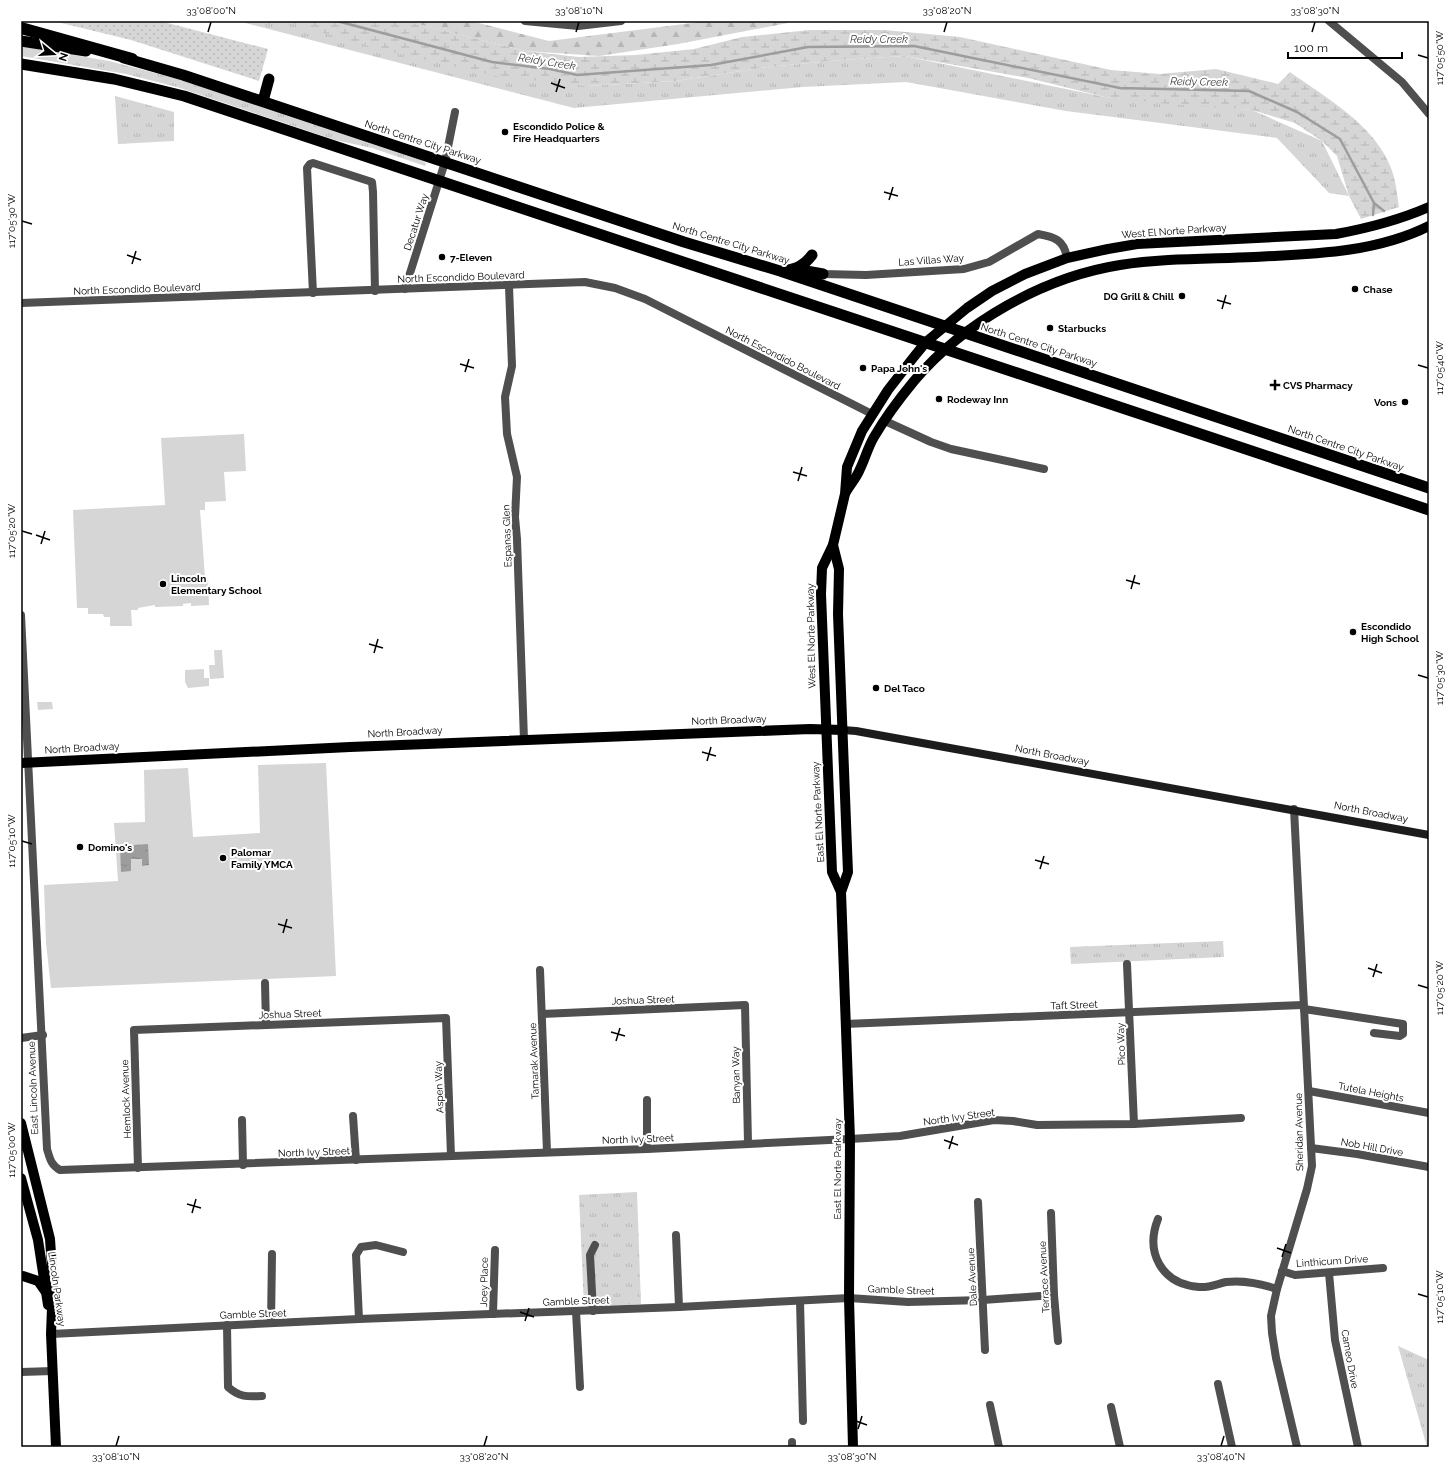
<svg xmlns="http://www.w3.org/2000/svg" width="1450" height="1468" font-family="Raleway,sans-serif">
  <style>
    .grass { fill: url(#grass-tufts) }
    .forest { fill: url(#forest-firs) }
    .wetland { fill: url(#wetland-marsh) }
    .park { fill: #d6d6d6 }
    .garden { fill: url(#garden-dots) }
    .water { fill: url(#water-ripples) }
    .lines { fill: none; stroke-linecap: round; stroke-linejoin: round }
    .stream { stroke: #9d9d9d; stroke-width: 2.5 }
    .minor { stroke: #4f4f4f; stroke-width: 8 }
    .tertiary { stroke: #4f4f4f; stroke-width: 8 }
    .secondary { stroke: #1c1c1c; stroke-width: 8 }
    .primary { stroke: #000; stroke-width: 10 }
    .trunk { stroke: #000; stroke-width: 11 }
    .motorway { stroke: #000; stroke-width: 12 }
    .ticks { fill: none; stroke: #000; stroke-width: 1.5 }
    .poi-dot { fill: #000; stroke: #fff; stroke-width: 1.5 }
    .labels { text-anchor: middle; dominant-baseline: central; stroke-width: 4; stroke-linejoin: round; paint-order: stroke }
    .poi-label { font-size: 10px; font-weight: bold; fill: #000; stroke: #fff; text-anchor: start }
    .street-label { font-size: 10px; fill: #000; stroke: #fff }
    .water-label { font-size: 11px; font-style: italic; fill: #3e3e3e; stroke: #fff }
    .neatline { fill: none; stroke: #000; stroke-width: 1.5 }
    .ticks-label { font-size: 10px; text-anchor: middle; fill: #000 }
  </style>
  <defs>
    <pattern id="grass-tufts" width="24" height="20" patternUnits="userSpaceOnUse"><rect width="24" height="20" fill="#d6d6d6"/><path d="M3 7l-1-3M5 7V3M7 7l1-3M15 17l-1-3M17 17v-4M19 17l1-3" fill="none" stroke="#b6b6b6"/></pattern>
    <pattern id="forest-firs" width="22" height="20" patternUnits="userSpaceOnUse"><rect width="22" height="20" fill="#d6d6d6"/><path d="M5 1l3.5 6h-7zM16 11l3.5 6h-7z" fill="#b6b6b6"/></pattern>
    <pattern id="wetland-marsh" width="20" height="14" patternUnits="userSpaceOnUse"><rect width="20" height="14" fill="#d6d6d6"/><path d="M1 5h8M5 5V1M11 12h8M15 12V8" fill="none" stroke="#b6b6b6"/></pattern>
    <pattern id="garden-dots" width="8" height="8" patternUnits="userSpaceOnUse"><rect width="8" height="8" fill="#d6d6d6"/><path d="M2 2h.1M6 6h.1" fill="none" stroke="#b6b6b6" stroke-width="1.8" stroke-linecap="round"/></pattern>
    <pattern id="water-ripples" width="26" height="14" patternUnits="userSpaceOnUse"><rect width="26" height="14" fill="#9d9d9d"/><path d="M2 4q2-2 4 0t4 0M15 11q2-2 4 0t4 0" fill="none" stroke="#858585"/></pattern>
  </defs>
  <rect width="100%" height="100%" fill="#fff"/>
  <!-- grass -->
  <g class="grass">
    <polygon points="238,21 296,21 587,86 676,81 767,67 842,60 904,56 1105,97 1252,110 1322,141 1349,196 1329,193 1277,138 1066,111 906,82 803,87 574,108"/>
    <polygon points="21,46 109,61 178,79 417,158 426,163 425,166 372,148 335,140 177,87 126,74 21,56"/>
    <polygon points="115,96 174,112 174,141 118,144"/>
    <polygon points="1223,941 1224,957 1071,964 1070,947"/>
    <polygon points="637,1192 641,1304 584,1307 579,1195"/>
    <polygon points="1398,1346 1429,1360 1429,1447 1427,1447"/>
  </g>
  <!-- forest -->
  <polygon class="forest" points="405,21 471,21 549,41 708,21 788,21 788,23 678,44 599,56 525,51"/>
  <!-- wetland -->
  <path class="wetland" d="M283,21H406L525,51L579,57L636,55L694,49L742,37L810,30H884L960,37L1111,70L1160,74L1216,69L1278,84L1290,72C1326,98 1374,124 1391,168C1396,180 1397,195 1399,207L1361,219L1349,196L1337,156L1322,141L1295,123L1252,110L1168,104L1105,97L1028,78L904,56L842,60L767,67L676,81L587,86L500,77L379,49Z"/>
  <!-- park -->
  <g class="park">
    <polygon points="244,434 246,471 224,472 226,501 205,502 205,510 200,510 205,577 208,577 209,605 191,606 191,603 183,604 183,606 155,607 155,605 138,608 138,610 131,610 132,626 110,626 110,617 104,617 103,614 88,614 88,608 77,608 73,510 165,505 161,438"/>
    <polygon points="214,650 222,650 224,678 210,679 209,665 215,665"/>
    <polygon points="204,669 204,678 209,678 209,686 188,688 185,682 185,670"/>
    <polygon points="37,702 52,702 53,709 38,710"/>
    <polygon points="326,763 336,976 51,988 46,943 44,885 118,881 114,823 145,822 144,770 188,768 193,837 260,833 258,765"/>
  </g>
  <!-- garden -->
  <polygon class="garden" points="53,21 160,21 268,49 259,81 131,40"/>
  <!-- water -->
  <polygon class="water" points="148,844 149,865 142,866 142,859 131,859 131,871 121,872 120,846"/>
  <g class="lines">
    <!-- stream -->
    <g class="stream">
      <polyline points="337,21 492,62 550,69 577,75 711,65 808,47 914,46 1120,88 1249,91 1297,112 1340,139 1374,203 1384,211"/>
      <polyline points="1373,215 1374,203"/>
    </g>
    <!-- minor -->
    <g class="minor">
      <polyline points="509,286 512,366 505,397 507,434 517,477 515,517 517,539 524,740"/>
      <polyline points="313,293 307,168 310,164 313,163 372,182 373,192 375,291"/>
      <path d="M21,615L47,1149C50,1159 51,1165 60,1170L647,1149L850,1139L900,1136L994,1120L1013,1121L1037,1125L1134,1124L1241,1118"/>
      <polyline points="1127,964 1134,1124"/>
      <polyline points="540,970 547,1152"/>
      <polyline points="265,983 266,1025"/>
      <polyline points="1304,1009 1403,1024 1403,1034 1400,1036 1374,1033"/>
      <polyline points="542,1014 745,1005 748,1143"/>
      <polyline points="845,1024 1303,1005"/>
      <polyline points="21,1038 43,1035"/>
      <polyline points="1309,1091 1429,1113"/>
      <polyline points="647,1100 647,1149"/>
      <polyline points="353,1116 356,1160"/>
      <polyline points="242,1120 243,1165"/>
      <polyline points="1311,1148 1357,1154 1429,1167"/>
      <polyline points="138,1168 134,1030 446,1018 451,1156"/>
      <polyline points="978,1202 985,1350"/>
      <polyline points="1051,1213 1054,1295 1058,1341"/>
      <path d="M1158,1219C1145,1252 1161,1284 1199,1287C1208,1288 1217,1284 1226,1282C1242,1280 1262,1284 1277,1289"/>
      <polyline points="676,1235 679,1307"/>
      <polyline points="1282,1271 1295,1275 1383,1268"/>
      <polyline points="1329,1273 1335,1340 1358,1447"/>
      <polyline points="800,1301 803,1421"/>
      <polyline points="576,1311 580,1387"/>
      <polyline points="593,1311 590,1255 595,1245"/>
      <polyline points="493,1314 495,1250"/>
      <polyline points="359,1319 356,1255 361,1247 376,1245 403,1252"/>
      <polyline points="271,1323 272,1254"/>
      <path d="M227,1325L228,1387C239,1397 247,1397 262,1396"/>
      <polyline points="51,1334 359,1319 679,1307 849,1298 908,1302 983,1300 1054,1295"/>
      <polyline points="21,1372 53,1371"/>
      <polyline points="1218,1384 1232,1447"/>
      <polyline points="990,1405 999,1447"/>
      <polyline points="1111,1407 1120,1447"/>
      <polyline points="792,1442 792,1447"/>
    </g>
    <!-- tertiary -->
    <g class="tertiary">
      <polyline points="525,21 578,26 621,21"/>
      <polyline points="1329,21 1402,82 1429,114"/>
      <path d="M823,274L866,275L964,269L989,262L1038,234C1055,237 1064,240 1067,258"/>
      <polyline points="405,289 445,162 455,112"/>
      <polyline points="21,303 585,282 615,288 645,299 872,414"/>
      <polyline points="885,421 931,442 951,449 1044,469"/>
      <polyline points="1294,809 1312,1166 1307,1189 1277,1289 1271,1316 1272,1333 1276,1358 1297,1447"/>
    </g>
    <!-- secondary -->
    <polyline class="secondary" points="843,730 856,731 1429,835"/>
    <!-- primary -->
    <g class="primary">
      <path d="M846,492C850,485 857,477 860,469C865,459 868,447 874,437C885,418 900,398 914,381C964,322 1044,277 1120,265C1164,258 1210,259 1254,257C1313,254 1375,253 1429,226"/>
      <polyline points="833,545 839,569 838,614 847,848 848,872 841,892 850,1139 849,1298 853,1447"/>
      <polyline points="21,763 350,747 810,729 843,730"/>
      <path d="M841,892L832,872L821,594L822,568L833,545L845,494L847,467L862,431L888,390L913,358L926,342L967,308L992,291L1025,274L1067,258L1108,249L1137,244L1336,234C1369,228 1399,220 1429,207"/>
      <polyline points="21,1123 50,1239 53,1282 51,1334 56,1447"/>
      <polyline points="21,1178 38,1240 48,1305"/>
      <polyline points="23,1276 38,1281 45,1291"/>
    </g>
    <!-- trunk -->
    <g class="trunk">
      <polyline points="21,41 86,51"/>
      <polyline points="124,58 183,75 684,242 780,271 1429,488"/>
      <polyline points="21,64 114,79 184,96 1429,510"/>
      <polyline points="263,101 269,79"/>
      <polyline points="795,269 823,274"/>
      <path d="M783,271C796,269 804,266 812,255"/>
    </g>
    <!-- motorway -->
    <polyline class="motorway" points="21,28 132,59"/>
  </g>
  <!-- ticks -->
  <path class="ticks" d="M208,32L211,22M576,32L579,22M944,32L947,22M1312,32L1315,22M1418,55L1428,58M551,83L565,88M556,92L560,79M884,192L898,196M889,200L893,187M22,221L32,224M127,255L141,260M132,264L136,251M1217,300L1231,304M1222,309L1226,295M460,364L474,368M1418,365L1428,368M465,372L469,359M793,472L807,476M798,481L802,467M22,531L32,534M36,535L50,540M41,544L45,531M1126,580L1140,584M1131,589L1135,575M369,644L383,648M374,653L378,639M1418,675L1428,678M702,752L716,756M707,761L711,747M22,841L32,844M1035,860L1049,864M1040,869L1044,856M278,924L292,928M283,933L287,919M1368,968L1382,973M1373,977L1377,964M1418,985L1428,988M611,1032L625,1036M616,1041L620,1028M944,1140L958,1145M949,1149L953,1136M22,1150L32,1153M187,1204L201,1208M192,1213L196,1199M1277,1248L1291,1253M1282,1257L1286,1244M1418,1294L1428,1297M520,1312L534,1317M525,1321L529,1308M853,1420L867,1425M858,1429L862,1416M116,1446L119,1436M484,1446L487,1436M852,1446L855,1436M1221,1446L1224,1436"/>
  <!-- markers -->
  <g class="poi-dot">
    <circle cx="505" cy="132" r="4"/>
    <circle cx="442" cy="257" r="4"/>
    <circle cx="1355" cy="289" r="4"/>
    <circle cx="1182" cy="296" r="4"/>
    <circle cx="1050" cy="328" r="4"/>
    <circle cx="863" cy="368" r="4"/>
    <path d="M1273 379h4v4h4v4h-4v4h-4v-4h-4v-4h4z"/>
    <circle cx="939" cy="399" r="4"/>
    <circle cx="1405" cy="402" r="4"/>
    <circle cx="163" cy="584" r="4"/>
    <circle cx="1353" cy="632" r="4"/>
    <circle cx="876" cy="688" r="4"/>
    <circle cx="80" cy="847" r="4"/>
    <circle cx="223" cy="858" r="4"/>
  </g>
  <g class="labels">
    <!-- poi labels -->
    <g class="poi-label">
      <text x="513" y="126">Escondido Police &amp;<tspan x="513" dy="12">Fire Headquarters</tspan></text>
      <text x="450" y="257">7-Eleven</text>
      <text x="1363" y="289">Chase</text>
      <text x="1174" y="296" text-anchor="end">DQ Grill &amp; Chill</text>
      <text x="1058" y="328">Starbucks</text>
      <text x="871" y="368">Papa John's</text>
      <text x="1283" y="385">CVS Pharmacy</text>
      <text x="947" y="399">Rodeway Inn</text>
      <text x="1397" y="402" text-anchor="end">Vons</text>
      <text x="171" y="578">Lincoln<tspan x="171" dy="12">Elementary School</tspan></text>
      <text x="1361" y="626">Escondido<tspan x="1361" dy="12">High School</tspan></text>
      <text x="884" y="688">Del Taco</text>
      <text x="88" y="847">Domino's</text>
      <text x="231" y="852">Palomar<tspan x="231" dy="12">Family YMCA</tspan></text>
    </g>
    <!-- street labels -->
    <g class="street-label">
      <text transform="translate(423 142) rotate(18)">North Centre City Parkway</text>
      <text transform="translate(416 222) rotate(-72)">Decatur Way</text>
      <text transform="translate(1174 231) rotate(-4)">West El Norte Parkway</text>
      <text transform="translate(731 243) rotate(17)">North Centre City Parkway</text>
      <text transform="translate(931 260) rotate(-4)">Las Villas Way</text>
      <text transform="translate(461 277) rotate(-2)">North Escondido Boulevard</text>
      <text transform="translate(137 289) rotate(-2)">North Escondido Boulevard</text>
      <text transform="translate(1039 345) rotate(18)">North Centre City Parkway</text>
      <text transform="translate(783 358) rotate(27)">North Escondido Boulevard</text>
      <text transform="translate(1346 448) rotate(19)">North Centre City Parkway</text>
      <text transform="translate(507 536) rotate(-92)">Espanas Glen</text>
      <text transform="translate(811 636) rotate(-91)">West El Norte Parkway</text>
      <text transform="translate(729 720) rotate(-2)">North Broadway</text>
      <text transform="translate(405 732) rotate(-3)">North Broadway</text>
      <text transform="translate(82 748) rotate(-3)">North Broadway</text>
      <text transform="translate(1052 755) rotate(11)">North Broadway</text>
      <text transform="translate(818 812) rotate(-93)">East El Norte Parkway</text>
      <text transform="translate(1371 812) rotate(11)">North Broadway</text>
      <text transform="translate(643 1000) rotate(-2)">Joshua Street</text>
      <text transform="translate(1074 1005) rotate(-2)">Taft Street</text>
      <text transform="translate(290 1014) rotate(-2)">Joshua Street</text>
      <text transform="translate(1121 1044) rotate(-92)">Pico Way</text>
      <text transform="translate(534 1061) rotate(-92)">Tamarak Avenue</text>
      <text transform="translate(736 1075) rotate(-91)">Banyan Way</text>
      <text transform="translate(439 1087) rotate(-92)">Aspen Way</text>
      <text transform="translate(33 1088) rotate(-92)">East Lincoln Avenue</text>
      <text transform="translate(1371 1092) rotate(11)">Tutela Heights</text>
      <text transform="translate(126 1099) rotate(-92)">Hemlock Avenue</text>
      <text transform="translate(959 1117) rotate(-8)">North Ivy Street</text>
      <text transform="translate(1299 1132) rotate(-91)">Sheridan Avenue</text>
      <text transform="translate(638 1139) rotate(-2)">North Ivy Street</text>
      <text transform="translate(1372 1147) rotate(10)">Nob Hill Drive</text>
      <text transform="translate(314 1152) rotate(-2)">North Ivy Street</text>
      <text transform="translate(837 1169) rotate(-90)">East El Norte Parkway</text>
      <text transform="translate(1332 1261) rotate(-4)">Linthicum Drive</text>
      <text transform="translate(972 1277) rotate(-93)">Dale Avenue</text>
      <text transform="translate(1044 1277) rotate(-93)">Terrace Avenue</text>
      <text transform="translate(484 1282) rotate(-89)">Joey Place</text>
      <text transform="translate(57 1289) rotate(82)">Lincoln Parkway</text>
      <text transform="translate(901 1290) rotate(2)">Gamble Street</text>
      <text transform="translate(576 1301) rotate(-2)">Gamble Street</text>
      <text transform="translate(253 1314) rotate(-2)">Gamble Street</text>
      <text transform="translate(1350 1359) rotate(80)">Cameo Drive</text>
    </g>
    <!-- water labels -->
    <g class="water-label">
      <text x="879" y="39">Reidy Creek</text>
      <text transform="translate(547 62) rotate(9)">Reidy Creek</text>
      <text transform="translate(1199 82) rotate(1)">Reidy Creek</text>
    </g>
  </g>
  <!-- border -->
  <rect width="1450" height="1468" fill="none" stroke="#ffffff" stroke-width="44"/>
  <!-- north arrow -->
  <g transform="translate(54 54) rotate(108)" stroke="#ffffff" stroke-width="3" paint-order="stroke">
  <path d="M0-3L7 15L0 10L-7 15Z" fill="#000000"/>
  <text y="-6" font-size="11" font-weight="bold" text-anchor="middle" fill="#000000">N</text>
  </g>
  <!-- scale -->
  <path d="M1288 52v6h114v-6" fill="none" stroke="#000000" stroke-width="2"/>
  <text x="1294" y="52" font-size="12" fill="#000000" stroke="#ffffff" stroke-width="3" paint-order="stroke">100 m</text>
  <rect x="22" y="22" width="1406" height="1424" class="neatline"/>
  <g class="ticks-label">
    <text x="211" y="14">33°08'00"N</text>
    <text x="579" y="14">33°08'10"N</text>
    <text x="947" y="14">33°08'20"N</text>
    <text x="1315" y="14">33°08'30"N</text>
    <text transform="translate(1439 58) rotate(-90)" y="4">117°05'50"W</text>
    <text transform="translate(11 221) rotate(-90)" y="4">117°05'30"W</text>
    <text transform="translate(1439 368) rotate(-90)" y="4">117°05'40"W</text>
    <text transform="translate(11 531) rotate(-90)" y="4">117°05'20"W</text>
    <text transform="translate(1439 678) rotate(-90)" y="4">117°05'30"W</text>
    <text transform="translate(11 841) rotate(-90)" y="4">117°05'10"W</text>
    <text transform="translate(1439 988) rotate(-90)" y="4">117°05'20"W</text>
    <text transform="translate(11 1150) rotate(-90)" y="4">117°05'00"W</text>
    <text transform="translate(1439 1297) rotate(-90)" y="4">117°05'10"W</text>
    <text x="116" y="1460">33°08'10"N</text>
    <text x="484" y="1460">33°08'20"N</text>
    <text x="852" y="1460">33°08'30"N</text>
    <text x="1221" y="1460">33°08'40"N</text>
  </g>
</svg>
